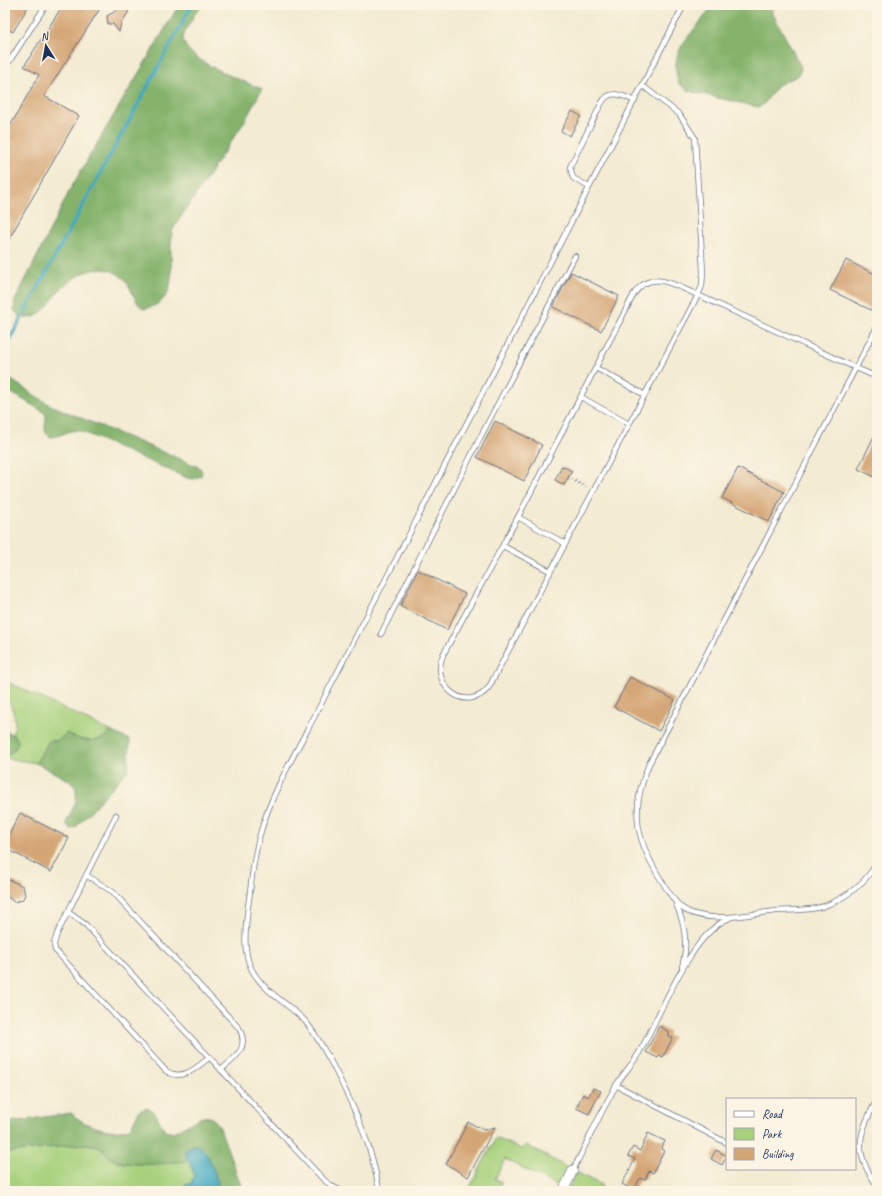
<svg xmlns="http://www.w3.org/2000/svg" width="882" height="1196" font-family="Caveat,sans-serif">
  <style>
    .green { fill: #a7d17d; stroke: #61806e }
    .forest { fill: #85b36c; stroke: #507165 }
    .water { fill: #40a9c0; stroke: #2e6c8f }
    .lines { fill: none; stroke-linecap: round; stroke-linejoin: round }
    .stream { stroke: #40a9c0; stroke-width: 3.5 }
    .building { fill: #d4a575 }
    .service-casing { stroke: #677187; stroke-width: 6 }
    .minor-casing { stroke: #677187; stroke-width: 10 }
    .path { stroke: #677187; stroke-width: 2; stroke-dasharray: 1 3; stroke-linecap: butt }
    .service { stroke: #fff; stroke-width: 4.5 }
    .minor { stroke: #fff; stroke-width: 9 }
  </style>
  <rect width="100%" height="100%" fill="#fcf5e5"/>
  <filter id="ink" filterUnits="userSpaceOnUse"><feTurbulence type="fractalNoise" baseFrequency=".025" numOctaves="2"/><feDisplacementMap in="SourceGraphic" scale="8" xChannelSelector="R" yChannelSelector="G"/><feConvolveMatrix kernelMatrix="1 2 1 2 8 2 1 2 1" color-interpolation-filters="sRGB"/></filter>
  <filter id="wash" filterUnits="userSpaceOnUse"><feTurbulence type="fractalNoise" baseFrequency=".012" numOctaves="4" result="noise"/><feDisplacementMap in="SourceGraphic" scale="16" xChannelSelector="R" yChannelSelector="G"/><feGaussianBlur stdDeviation="0.9" result="paint"/><feColorMatrix in="noise" values="0 0 0 0 0 0 0 0 0 0 0 0 0 0 0 0 0 1.4 0 .05"/><feComposite in="paint" operator="in"/></filter>
  <g filter="url(#wash)">
    <rect width="100%" height="100%" fill="#f3ebd2"/>
    <!-- green -->
    <g class="green">
      <path d="M6,681L110,731C103,745 78,742 67,733L57,741H49L36,763L5,758V756C16,751 22,743 12,733C23,715 2,700 6,681Z"/>
      <polygon points="496,1138 521,1149 526,1145 568,1168 559,1187 505,1159 495,1179 502,1182 498,1191 468,1191"/>
      <path d="M83,1144L99,1146L112,1159L123,1163L142,1164L189,1161C193,1168 196,1178 190,1184L185,1185L186,1191H5V1153Z"/>
      <polygon points="576,1172 601,1185 602,1191 567,1191"/>
    </g>
    <!-- forest -->
    <g class="forest">
      <path d="M179,5H205C196,10 193,17 188,26C185,31 182,37 184,43C191,62 243,81 262,89L244,122L173,229C165,260 186,301 143,309C133,301 132,285 121,276C100,260 75,274 59,291C52,299 46,310 36,316C31,318 27,318 21,318L14,310L15,301L72,186Z"/>
      <path d="M712,5H771L772,12L801,67L799,75L778,85L763,105L757,107L689,91L679,84C666,47 696,34 712,5Z"/>
      <path d="M5,376L50,405L199,467L202,471L201,476L193,479L187,478L81,431C69,428 62,437 50,437C42,431 46,425 46,416L44,412L5,389Z"/>
      <polygon points="5,730 17,738 18,743 13,751 5,756"/>
      <path d="M110,731L130,740L128,770L75,828L70,829L66,823L76,802V788L68,780L36,763L49,741H57L68,733C76,741 93,742 104,739Z"/>
      <path d="M147,1108C159,1110 158,1127 169,1132C188,1132 205,1102 219,1126L243,1191H220L207,1155L194,1145L185,1149L189,1161C165,1163 138,1168 114,1160C107,1158 105,1149 98,1146C94,1144 87,1144 83,1144L5,1153V1123L71,1113C84,1126 113,1136 131,1127L139,1111Z"/>
    </g>
    <!-- water -->
    <path class="water" d="M194,1145C209,1145 216,1179 220,1191H186L185,1185L190,1184C200,1173 186,1162 185,1151Z"/>
    <g class="lines">
      <!-- stream -->
      <polyline class="stream" points="5,348 192,5"/>
    </g>
    <g id="blocks">
      <!-- building -->
      <g class="building">
        <polygon points="5,5 29,5 13,32 5,27"/>
        <polygon points="63,5 91,5 99,10 44,96 79,116 5,246 5,135 39,75 24,66"/>
        <polygon points="117,5 128,7 128,13 121,23 119,32 113,24 108,24 107,16 116,11"/>
        <polygon points="572,111 581,116 570,136 561,131"/>
        <polygon points="846,260 877,275 877,313 830,290"/>
        <polygon points="571,272 619,296 601,331 553,307"/>
        <polygon points="495,421 542,445 524,481 477,457"/>
        <polygon points="877,430 877,478 858,469"/>
        <polygon points="562,466 572,471 564,485 555,480"/>
        <polygon points="738,468 784,492 769,522 722,498"/>
        <polygon points="418,570 465,594 447,630 400,606"/>
        <polygon points="630,677 675,700 659,731 614,707"/>
        <polygon points="20,813 69,838 51,872 5,848 5,843"/>
        <polygon points="5,878 23,886 25,895 22,900 14,902 5,895"/>
        <polygon points="659,1026 669,1032 669,1036 673,1037 663,1057 659,1055 658,1058 646,1052"/>
        <polygon points="593,1088 601,1091 589,1114 576,1108 583,1094 588,1097"/>
        <polygon points="468,1122 484,1130 495,1127 468,1177 446,1164"/>
        <polygon points="648,1133 665,1141 661,1149 664,1151 653,1173 649,1171 645,1180 640,1178 634,1190 622,1184 635,1159 628,1156 633,1147 640,1151"/>
        <polygon points="716,1150 727,1156 722,1165 711,1159"/>
      </g>
    </g>
  </g>
  <g filter="url(#ink)">
    <use href="#blocks" fill-opacity="0" stroke="#677187" stroke-width="1"/>
    <g class="lines">
      <!-- service casing -->
      <g class="service-casing">
        <g id="service">
          <polyline points="5,68 46,5"/>
          <path d="M643,86L679,114L695,138L703,272L702,286L698,295L489,687C468,715 429,687 443,655L518,517L634,294C651,268 676,286 698,295L856,368L877,377"/>
          <path d="M589,187L573,178L570,167L601,104C609,88 622,95 635,101"/>
          <path d="M877,327L649,764C629,811 636,841 663,883C670,894 677,907 689,912C715,923 749,914 776,911C793,910 812,911 827,905C847,897 867,882 877,862"/>
          <polyline points="596,368 645,395"/>
          <polyline points="581,397 629,424"/>
          <polyline points="518,517 564,543"/>
          <polyline points="503,546 550,571"/>
          <polyline points="381,634 483,432 575,256"/>
          <path d="M116,815L57,934L54,944L55,950L166,1071C183,1082 197,1067 210,1057"/>
          <path d="M86,875L113,892L239,1028C250,1048 235,1058 221,1070"/>
          <path d="M676,904C685,924 688,946 682,967"/>
          <polyline points="68,912 86,925 323,1179 331,1186 342,1191"/>
          <polyline points="616,1085 727,1143"/>
          <path d="M877,1100C859,1133 852,1152 877,1185"/>
          <path d="M573,1170C588,1141 601,1111 617,1084C624,1072 634,1063 640,1051C660,1016 691,932 730,918"/>
          <polyline points="370,1191 379,1189"/>
          <path d="M379,1191C373,1146 353,1105 332,1064C324,1049 316,1034 305,1021C288,1003 262,991 251,968C242,949 246,926 248,906C252,881 253,855 261,831C273,788 303,740 323,700L684,5"/>
        </g>
      </g>
      <!-- minor casing -->
      <g class="minor-casing">
        <polyline id="minor" points="563,1191 573,1170"/>
      </g>
      <!-- path -->
      <polyline class="path" points="568,477 586,487"/>
      <!-- service -->
      <use href="#service" class="service"/>
      <!-- minor -->
      <use href="#minor" class="minor"/>
    </g>
  </g>
  <!-- margin -->
  <rect width="882" height="1196" fill="none" stroke="#fcf5e5" stroke-width="20"/>
  <!-- legend -->
  <rect x="726" y="1098" width="130" height="72" fill="#fcf5e5" stroke="#a2a6af"/>
  <rect x="734" y="1111" width="20" height="6" fill="#ffffff" stroke="#a2a6af"/>
  <text x="762" y="1118" font-size="12" fill="#1b2f5e">Road</text>
  <rect x="734" y="1128" width="20" height="12" fill="#a7d17d" stroke="#a2a6af"/>
  <text x="762" y="1138" font-size="12" fill="#1b2f5e">Park</text>
  <rect x="734" y="1148" width="20" height="12" fill="#d4a575" stroke="#a2a6af"/>
  <text x="762" y="1158" font-size="12" fill="#1b2f5e">Building</text>
  <!-- north arrow -->
  <g transform="translate(46 46) rotate(349)" stroke="#fcf5e5" stroke-width="3" paint-order="stroke">
  <path d="M0-3L7 15L0 10L-7 15Z" fill="#1b2f5e"/>
  <text y="-6" font-size="11" font-weight="bold" text-anchor="middle" fill="#1b2f5e">N</text>
  </g>
</svg>
